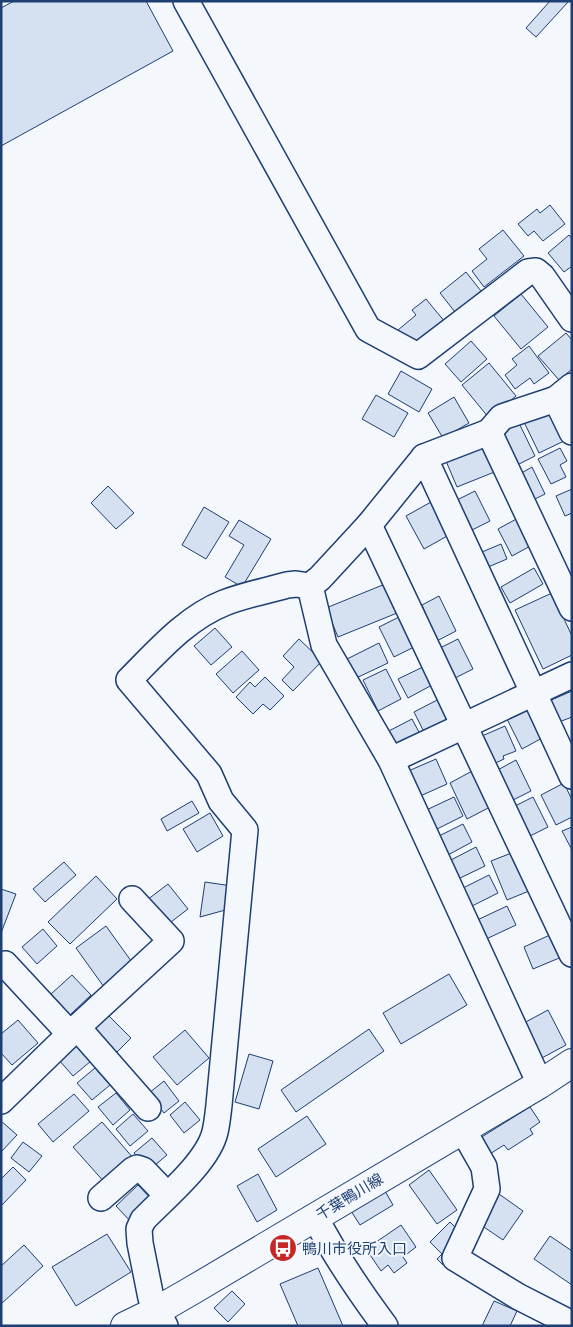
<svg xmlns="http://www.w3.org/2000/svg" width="573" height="1327" font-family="'Noto Sans','Noto Sans JP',sans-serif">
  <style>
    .building { fill: #d5e0f0; stroke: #1d3f73 }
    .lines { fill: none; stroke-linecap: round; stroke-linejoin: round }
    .minor-casing { stroke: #1d3f73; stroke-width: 28 }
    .major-casing { stroke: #1d3f73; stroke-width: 30 }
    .minor { stroke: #f4f7fb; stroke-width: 25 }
    .major { stroke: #f4f7fb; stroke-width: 28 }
    .labels { text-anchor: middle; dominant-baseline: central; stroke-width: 4; stroke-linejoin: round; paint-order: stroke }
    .street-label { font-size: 15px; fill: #1d3f73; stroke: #f4f7fb }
    .poi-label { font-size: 15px; fill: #1d3f73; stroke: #f4f7fb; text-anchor: start }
  </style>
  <rect width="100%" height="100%" fill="#f4f7fb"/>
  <!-- building -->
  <g class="building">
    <polygon points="14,1 146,1 173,51 1,146 1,8"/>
    <polygon points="550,1 569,1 536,37 526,28"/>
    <polygon points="550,205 565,224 543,241 534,231 528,236 518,224 537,209 540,213"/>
    <polygon points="503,230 524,256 484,287 472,271 487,259 479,249"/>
    <polygon points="569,235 572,239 572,266 564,272 548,253"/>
    <polygon points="466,272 481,291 455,312 440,293"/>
    <polygon points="521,294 548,327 521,349 494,316"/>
    <polygon points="426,299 445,322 413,349 398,330 416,315 412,310"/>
    <polygon points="566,333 572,340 572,369 559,380 538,356"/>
    <polygon points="471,341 487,359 461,382 445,364"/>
    <polygon points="529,346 549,373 534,384 530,378 515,389 505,375 517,365 512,359"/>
    <polygon points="489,363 516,396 489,418 462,385"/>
    <polygon points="401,371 432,389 419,412 388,394"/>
    <polygon points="376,395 408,413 394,437 362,419"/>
    <polygon points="454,397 469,423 443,438 428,413"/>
    <polygon points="549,410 564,441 539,453 524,422"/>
    <polygon points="518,421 535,456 513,467 496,432"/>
    <polygon points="486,444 497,471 457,487 446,461"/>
    <polygon points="560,448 567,461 560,465 566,477 551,484 538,459"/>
    <polygon points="532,467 545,494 531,501 518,475"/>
    <polygon points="108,486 134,513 116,529 91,503"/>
    <polygon points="572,489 572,513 565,516 556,496"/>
    <polygon points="475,491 490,521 468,532 453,502"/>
    <polygon points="431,502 449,535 424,549 406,516"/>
    <polygon points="204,507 229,522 206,559 182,545"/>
    <polygon points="520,517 534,544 512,556 498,529"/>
    <polygon points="239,520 271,539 242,587 225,577 244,545 229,536"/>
    <polygon points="501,544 507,559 488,567 482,552"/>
    <polygon points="534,568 543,584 510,603 501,587"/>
    <polygon points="390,582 402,611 338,637 326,608"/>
    <polygon points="552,593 572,636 572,655 543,669 515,610"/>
    <polygon points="439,596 456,631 433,643 423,622 428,619 422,605"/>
    <polygon points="401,616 416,646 394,657 379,627"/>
    <polygon points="215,628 232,647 211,665 194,646"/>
    <polygon points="299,639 322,661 293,691 282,680 294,667 283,656"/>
    <polygon points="458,639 473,669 451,680 436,650"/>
    <polygon points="379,643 388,663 354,679 345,660"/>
    <polygon points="242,651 259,670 233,693 216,674"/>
    <polygon points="425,666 434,684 408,698 398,679"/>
    <polygon points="386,669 401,699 378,711 363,680"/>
    <polygon points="265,677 284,696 270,710 263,704 253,714 236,697 250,682 255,687"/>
    <polygon points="572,691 572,717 559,722 549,701"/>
    <polygon points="441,698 451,718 424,732 414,712"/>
    <polygon points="530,707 544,737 522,749 507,719"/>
    <polygon points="412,719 421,736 391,751 383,734"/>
    <polygon points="505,726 516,751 503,756 504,759 487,767 475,739"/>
    <polygon points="436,759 447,784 418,797 406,772"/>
    <polygon points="516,760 531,791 509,802 494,772"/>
    <polygon points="474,770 492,806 467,819 450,783"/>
    <polygon points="564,783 572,800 572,817 556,825 541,795"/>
    <polygon points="454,797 463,816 429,833 420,813"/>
    <polygon points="533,797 548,827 526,838 511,808"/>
    <polygon points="192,801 199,813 167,831 161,819"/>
    <polygon points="210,813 223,836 197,852 183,829"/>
    <polygon points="463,824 472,842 446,856 437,837"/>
    <polygon points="572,827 572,850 562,831"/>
    <polygon points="476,847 485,866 458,879 449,861"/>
    <polygon points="514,852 529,891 507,900 491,861"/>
    <polygon points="64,862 76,875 45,902 33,889"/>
    <polygon points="489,875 498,893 472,906 463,888"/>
    <polygon points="96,876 117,899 70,944 48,922"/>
    <polygon points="205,882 232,886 229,909 200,917"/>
    <polygon points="168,884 188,909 167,925 147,900"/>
    <polygon points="1,889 16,894 1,933"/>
    <polygon points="507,906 516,925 482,941 473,922"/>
    <polygon points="106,926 134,965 104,987 76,948"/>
    <polygon points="43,929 57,946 37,964 22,947"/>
    <polygon points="554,933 564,956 533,969 524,947"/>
    <polygon points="449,974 467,1005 401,1044 383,1013"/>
    <polygon points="72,975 91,995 70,1015 51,994"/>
    <polygon points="548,1010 566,1045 540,1059 522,1024"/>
    <polygon points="106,1013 131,1038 117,1052 92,1027"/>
    <polygon points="18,1020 38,1043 12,1065 1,1053 1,1034"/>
    <polygon points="369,1029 384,1051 296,1112 281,1090"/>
    <polygon points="185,1030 209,1058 177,1085 153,1057"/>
    <polygon points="76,1044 91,1061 73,1076 58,1059"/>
    <polygon points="249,1054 273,1061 259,1109 235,1102"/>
    <polygon points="95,1068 110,1085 92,1100 77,1083"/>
    <polygon points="164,1081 179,1101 164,1113 149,1093"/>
    <polygon points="116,1093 130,1110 113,1125 98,1107"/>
    <polygon points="74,1094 89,1111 53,1142 38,1124"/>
    <polygon points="185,1102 200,1120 184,1133 170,1115"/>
    <polygon points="530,1107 540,1122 530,1129 533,1134 508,1150 504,1145 482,1159 472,1143"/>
    <polygon points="133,1114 148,1131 130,1146 116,1129"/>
    <polygon points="307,1116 326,1144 276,1177 258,1149"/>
    <polygon points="1,1121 17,1135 1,1152"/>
    <polygon points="102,1122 134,1159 106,1184 73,1147"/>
    <polygon points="152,1138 167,1155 149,1170 134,1153"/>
    <polygon points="23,1142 42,1156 29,1172 11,1158"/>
    <polygon points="13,1167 26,1180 1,1206 1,1179"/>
    <polygon points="429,1170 457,1210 437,1224 409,1185"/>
    <polygon points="258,1174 277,1210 257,1222 237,1186"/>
    <polygon points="138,1185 154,1202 132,1223 116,1206"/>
    <polygon points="385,1191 393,1205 360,1225 351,1211"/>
    <polygon points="499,1194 523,1211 503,1240 478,1223"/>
    <polygon points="450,1222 461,1233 443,1265 437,1259 442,1254 430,1242"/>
    <polygon points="401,1225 416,1247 403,1257 407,1263 394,1273 388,1265 381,1271 366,1249"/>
    <polygon points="107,1234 131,1272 76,1306 52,1267"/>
    <polygon points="550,1236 572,1251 572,1285 534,1259"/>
    <polygon points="24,1245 43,1266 1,1304 1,1266"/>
    <polygon points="318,1268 343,1326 298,1326 280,1284"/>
    <polygon points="232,1291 245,1304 228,1322 214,1308"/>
    <polygon points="494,1301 517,1311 510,1326 482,1326"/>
  </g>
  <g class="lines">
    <!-- minor casing -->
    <g class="minor-casing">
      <g id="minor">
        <polyline points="186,1 368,329 418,356 528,272 536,271 542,276 572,319"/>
        <polyline points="556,399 572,432"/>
        <polyline points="489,432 572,608"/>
        <polyline points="424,457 572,776"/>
        <polyline points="369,525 572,954"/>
        <polyline points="310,586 324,645 391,760 540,1084"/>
        <polyline points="310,586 320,578 369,525 424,457 489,432 502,417 556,399 572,386"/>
        <polyline points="391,760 572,675"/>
        <polyline points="5,964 70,1034"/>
        <polyline points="77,1027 148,1108"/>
        <polyline points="1,1101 70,1034 171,941 132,899"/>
        <polyline points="463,1130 484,1167 487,1189 455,1258 519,1297 572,1324"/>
        <polyline points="101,1198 133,1170 137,1168 143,1170 167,1195"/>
        <path d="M315,1217C335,1256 359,1291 385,1326"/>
        <path d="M165,1326L151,1298L140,1243L139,1229L143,1220C165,1197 208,1162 215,1132C217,1124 218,1114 219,1105L245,830L221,801L209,774L129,680C157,652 186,618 224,603C244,595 266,591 287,585L296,584L310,586"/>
      </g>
    </g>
    <!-- major casing -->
    <g class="major-casing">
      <polyline id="major" points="125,1326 158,1310 191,1291 540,1084 572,1063"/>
    </g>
    <!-- minor -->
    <use href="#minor" class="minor"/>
    <!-- major -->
    <use href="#major" class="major"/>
  </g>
  <!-- icons -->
  <defs>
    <g id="bus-disc" transform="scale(1.4375)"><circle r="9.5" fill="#c62828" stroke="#f4f7fb"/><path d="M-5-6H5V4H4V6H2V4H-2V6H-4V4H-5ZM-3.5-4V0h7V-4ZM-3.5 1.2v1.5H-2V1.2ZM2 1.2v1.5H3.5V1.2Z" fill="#fff"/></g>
  </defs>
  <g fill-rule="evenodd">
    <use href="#bus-disc" x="283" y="1248"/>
  </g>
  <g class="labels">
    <!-- street labels -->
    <g class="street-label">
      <text transform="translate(349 1196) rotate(-31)">千葉鴨川線</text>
    </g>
    <!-- poi labels -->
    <g class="poi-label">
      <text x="302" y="1248">鴨川市役所入口</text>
    </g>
  </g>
  <!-- border -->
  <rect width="573" height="1327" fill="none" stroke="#1d3f73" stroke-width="5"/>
</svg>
